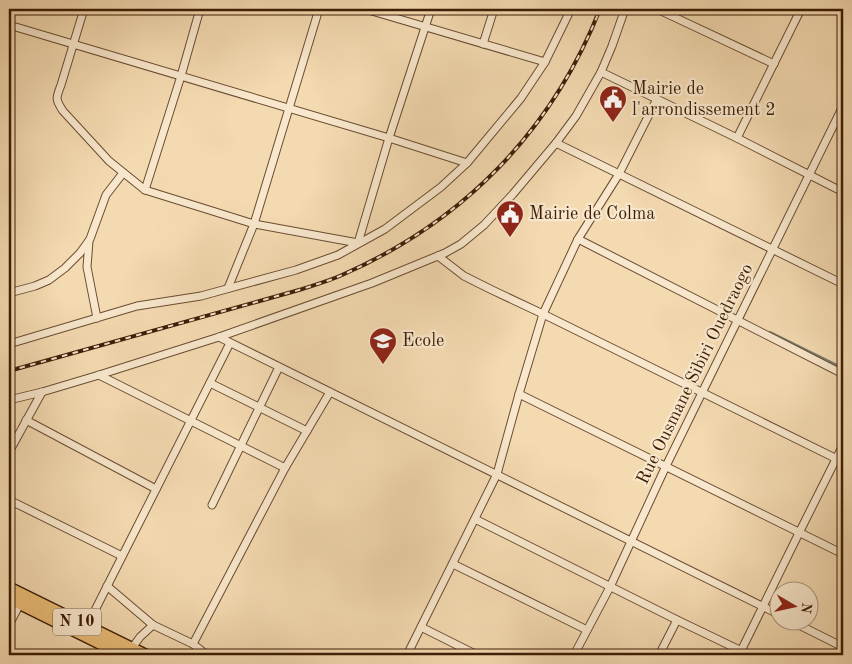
<svg xmlns="http://www.w3.org/2000/svg" width="852" height="664" font-family="'Old Standard TT',serif">
  <style>
    .lines { fill: none; stroke-linecap: round; stroke-linejoin: round }
    .stream { stroke: #777b6e; stroke-width: 2 }
    .minor-casing { stroke: #6a4c31; stroke-width: 9 }
    .primary-casing { stroke: #3c1d06; stroke-width: 14 }
    .minor { stroke: #f8e7cc; stroke-width: 7 }
    .primary { stroke: #eabd78; stroke-width: 11 }
    .rail-casing { stroke: #3c1d06; stroke-width: 4 }
    .rail { stroke: #f8e7cc; stroke-width: 2; stroke-dasharray: 5.5; stroke-linecap: butt }
    .labels { text-anchor: middle; dominant-baseline: central; stroke-width: 4.5; stroke-linejoin: round; paint-order: stroke }
    .shield { fill: #f8e7cc; stroke: #745a41; stroke-width: 1 }
    .shield-label { font-size: 16px; font-weight: bold; fill: #3c1d06 }
    .poi-label { font-size: 18px; fill: #3c1d06; stroke: #f8e7cc; text-anchor: start }
    .street-label { font-size: 18px; fill: #3c1d06; stroke: #f8e7cc }
  </style>
  <rect width="100%" height="100%" fill="#f4dab1"/>
  <filter id="stains"><feTurbulence type="fractalNoise" baseFrequency=".004" numOctaves="4"/><feColorMatrix values="0 0 0 0 .2 0 0 0 0 .09 0 0 0 0 .02 0 0 0 .5 -.17"/></filter>
  <radialGradient id="worn" r=".72"><stop offset=".6" stop-color="#630" stop-opacity="0"/><stop offset="1" stop-color="#630" stop-opacity=".3"/></radialGradient>
  <g class="lines">
    <!-- stream -->
    <polyline class="stream" points="770,332 843,368"/>
    <!-- minor casing -->
    <g class="minor-casing">
      <g id="minor">
        <path d="M84,9L61,85C56,98 55,99 63,111L109,161L145,190L254,224L358,243L389,138L431,9"/>
        <polyline points="365,9 545,62"/>
        <polyline points="657,9 774,64"/>
        <polyline points="9,25 389,138 467,163"/>
        <polyline points="483,44 494,9"/>
        <polyline points="601,72 737,138 843,192"/>
        <polyline points="737,138 801,9"/>
        <polyline points="556,143 843,284"/>
        <polyline points="145,190 181,76 200,9"/>
        <polyline points="578,239 843,374"/>
        <polyline points="89,241 87,267 97,318"/>
        <polyline points="438,256 464,276 492,290 543,314 843,462"/>
        <polyline points="228,288 254,224 319,9"/>
        <polyline points="9,293 35,286 49,280 65,268 80,253 90,239 106,195 123,173"/>
        <polyline points="219,337 780,615"/>
        <polyline points="9,344 137,306 201,296 296,270 338,255 385,229 441,187 467,163 521,98 545,62 571,9"/>
        <polyline points="99,375 285,468"/>
        <polyline points="210,383 307,431"/>
        <polyline points="519,394 843,554"/>
        <polyline points="9,400 42,392 99,375 219,337 372,283 445,253 461,244 484,225 513,194 556,143 576,116 601,72 612,46 625,9"/>
        <polyline points="26,420 156,489"/>
        <polyline points="9,452 42,392"/>
        <polyline points="9,500 122,556"/>
        <polyline points="212,505 279,367"/>
        <polyline points="475,519 677,620 750,655"/>
        <polyline points="453,564 587,630"/>
        <polyline points="107,586 153,625 193,644"/>
        <polyline points="793,622 843,647"/>
        <polyline points="9,625 20,604"/>
        <polyline points="421,627 477,655"/>
        <polyline points="86,628 230,343"/>
        <polyline points="130,651 140,637 153,625"/>
        <polyline points="740,653 799,533 843,445"/>
        <polyline points="207,655 193,644 285,468 330,392"/>
        <polyline points="407,655 497,474 519,394 543,314 578,239 619,174 657,99"/>
        <polyline points="574,655 610,587 666,466 843,106"/>
        <polyline points="659,655 677,620"/>
      </g>
    </g>
    <!-- primary casing -->
    <g class="primary-casing">
      <g id="primary">
        <polyline points="9,588 145,655"/>
        <polyline points="9,598 124,655"/>
      </g>
    </g>
    <!-- minor -->
    <use href="#minor" class="minor"/>
    <!-- primary -->
    <use href="#primary" class="primary"/>
    <!-- rail casing -->
    <g class="rail-casing">
      <path id="rail" d="M9,371L299,290C314,285 329,281 342,275C463,222 552,131 600,9"/>
    </g>
    <!-- rail -->
    <use href="#rail" class="rail"/>
  </g>
  <!-- icons -->
  <defs>
    <g id="civic-pin" transform="scale(1.4375)"><path d="M0 17L-7.5 6A9.5 9.5 0 1 1 7.5 6Z" fill="#8f2418" stroke="#f8e7cc"/><path d="M-.6-6.5H3V-4.5H.6V-3L4-1V1h2V6H-6V1h2V-1L-.6-3ZM-1.2 2.5V6h2.4V2.5Z" fill="#fff"/></g>
    <g id="school-pin" transform="scale(1.4375)"><path d="M0 17L-7.5 6A9.5 9.5 0 1 1 7.5 6Z" fill="#8f2418" stroke="#f8e7cc"/><path d="M0-5L7-2L0 1L-7-2ZM-4 1L0 2.5L4 1V4Q0 6-4 4Z" fill="#fff"/></g>
  </defs>
  <g fill-rule="evenodd">
    <use href="#civic-pin" x="613" y="99"/>
    <use href="#civic-pin" x="510" y="214"/>
    <use href="#school-pin" x="383" y="341"/>
  </g>
  <g class="labels">
    <!-- shield labels -->
    <rect class="shield" x="53" y="608.5" width="48" height="27" rx="4"/>
    <g class="shield-label">
      <text x="77" y="622">N 10</text>
    </g>
    <!-- poi labels -->
    <g class="poi-label">
      <text x="632" y="89">Mairie de<tspan x="632" dy="21">l'arrondissement 2</tspan></text>
      <text x="529" y="214">Mairie de Colma</text>
      <text x="402" y="341">Ecole</text>
    </g>
    <!-- street labels -->
    <g class="street-label">
      <text transform="translate(695 374) rotate(-64)">Rue Ousmane Sibiri Ouedraogo</text>
    </g>
  </g>
  <!-- margin -->
  <rect width="852" height="664" fill="none" stroke="#f4dab1" stroke-width="30"/>
  <rect x="10" y="10" width="832" height="644" fill="none" stroke="#3c1d06" stroke-width="2.5"/>
  <rect x="15" y="15" width="822" height="634" fill="none" stroke="#3c1d06"/>
  <!-- north arrow -->
  <g transform="translate(794 606) rotate(99)"><circle r="24" fill="#f8e7cc" stroke="#ad967d"/>
  <path d="M0-4L9 19L0 12L-9 19Z" fill="#8f2418"/>
  <text y="-8" font-size="14" font-weight="bold" text-anchor="middle" fill="#3c1d06">N</text>
  </g>
  <rect width="100%" height="100%" filter="url(#stains)"/>
  <rect width="100%" height="100%" fill="url(#worn)"/>
</svg>
